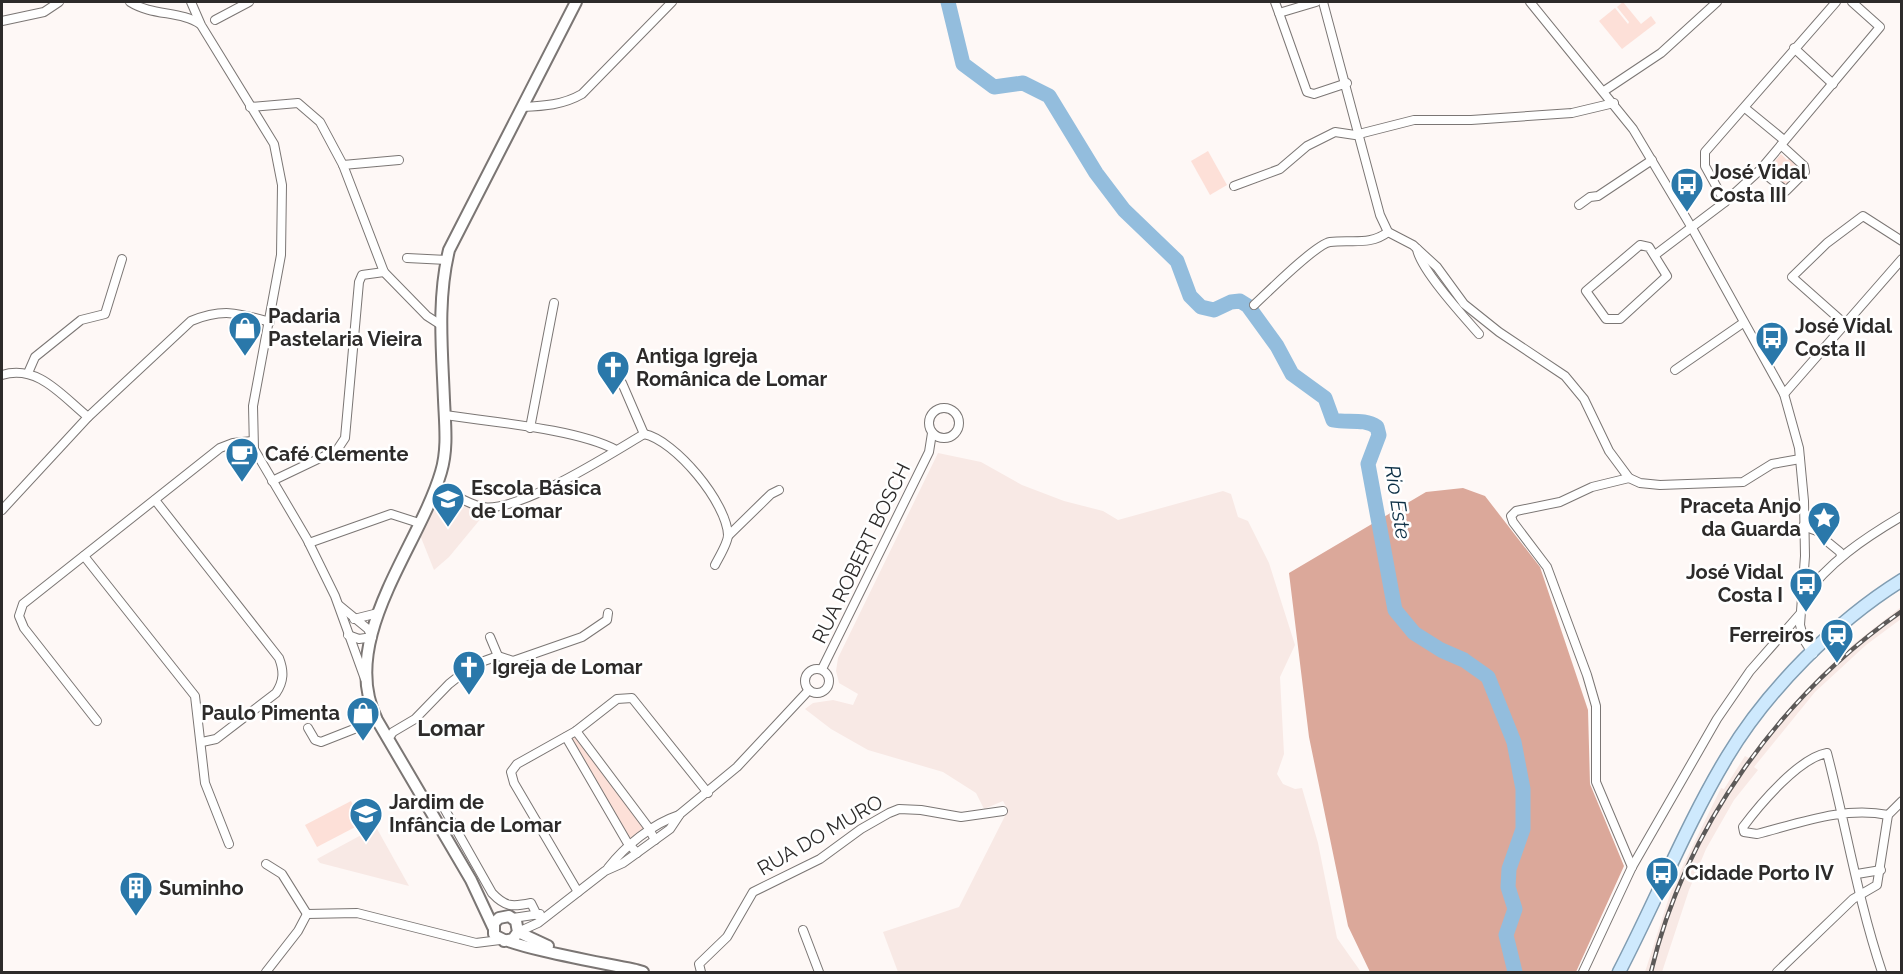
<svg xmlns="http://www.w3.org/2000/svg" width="1903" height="974" font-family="Raleway,sans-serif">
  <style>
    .built { fill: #f8e9e5 }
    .green { fill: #fde0d8 }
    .forest { fill: #dba89a }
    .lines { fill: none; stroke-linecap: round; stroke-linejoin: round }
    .river { stroke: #93bddd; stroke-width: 15 }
    .minor-casing { stroke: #7b7674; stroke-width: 10 }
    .secondary-casing { stroke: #7b7674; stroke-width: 14 }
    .primary-casing { stroke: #819db2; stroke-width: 15 }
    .minor { stroke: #fff; stroke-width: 8 }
    .secondary { stroke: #fff; stroke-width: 10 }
    .primary { stroke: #cee9fd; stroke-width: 12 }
    .rail-casing { stroke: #5c5958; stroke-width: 4.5 }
    .rail { stroke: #fff; stroke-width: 2; stroke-dasharray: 7; stroke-linecap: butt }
    .labels { text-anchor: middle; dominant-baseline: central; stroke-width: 5; stroke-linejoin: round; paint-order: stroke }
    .poi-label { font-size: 20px; font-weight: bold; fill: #2d2b2a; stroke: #fff; text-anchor: start }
    .street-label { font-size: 20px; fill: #2d2b2a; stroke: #fff }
    .water-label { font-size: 21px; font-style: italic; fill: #0c2f45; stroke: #fff }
    .quarter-label { font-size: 22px; font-weight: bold; fill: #2d2b2a; stroke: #fff }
  </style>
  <rect width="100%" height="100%" fill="#fef8f6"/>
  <!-- built -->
  <g class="built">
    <polygon points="938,453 981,462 1022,485 1064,501 1103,511 1118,520 1223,491 1231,494 1238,517 1248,521 1269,563 1295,645 1280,677 1284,754 1277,774 1283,784 1295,789 1302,788 1318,843 1337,938 1361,972 898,972 883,932 959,907 1008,810 1003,801 984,809 976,793 943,772 868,750 831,729 805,709 813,703 833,700 853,705 858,694 839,683 836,671 838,658"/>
    <polygon points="439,493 480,513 482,517 449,557 434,570 420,535"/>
    <polygon points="1901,607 1901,619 1866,645 1815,692 1754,767 1758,770 1734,800 1706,849 1689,890 1662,972 1645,972 1672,888 1721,788 1724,789 1745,756 1749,758 1817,678 1855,643"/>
    <polygon points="376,827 409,886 320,863 317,859"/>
  </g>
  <!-- green -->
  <g class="green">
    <polygon points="1623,2 1641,24 1651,16 1656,23 1622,49 1599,21 1615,8 1628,24 1629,22 1617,7"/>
    <polygon points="1208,151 1227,185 1210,195 1191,161"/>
    <polygon points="1781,154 1787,160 1790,158 1800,170 1786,187 1768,170"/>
    <polygon points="576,735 644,829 630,839 570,739"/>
    <polygon points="351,801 363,823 317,847 305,825"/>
  </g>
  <!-- forest -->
  <polygon class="forest" points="1463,488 1485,496 1540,567 1588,710 1590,784 1624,866 1576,972 1370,972 1348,926 1309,737 1289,573 1426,492"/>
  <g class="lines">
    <!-- river -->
    <path class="river" d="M948,2L963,64L994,87L1023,83L1049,96L1096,173L1124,210L1177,261L1190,296L1201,307L1214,310L1231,302L1240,301L1248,306L1277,346L1292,374L1325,398L1333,420C1348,423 1364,418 1377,427L1379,435L1368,464L1395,610L1414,633L1441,650L1464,660L1488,677L1514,742L1523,789V829L1509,869L1508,887L1515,909L1506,935L1515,972"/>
    <!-- minor casing -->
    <g class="minor-casing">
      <g id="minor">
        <path d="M130,2C152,16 182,11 200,24"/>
        <polyline points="191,2 201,25 274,144 282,185 281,255 253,406 254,449 307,539 335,596 365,679"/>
        <polyline points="1275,2 1279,13 1316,2"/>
        <polyline points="1323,2 1380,215 1388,232 1413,245 1437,267 1464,304 1499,332 1565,376 1584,399 1609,451 1629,478 1640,483 1660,485 1743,482 1772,464 1800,459"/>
        <polyline points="1530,2 1633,129 1692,228 1784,394 1799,448 1804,501 1805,556 1800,625 1804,640 1813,654"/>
        <polyline points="1279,13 1307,92 1314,94 1347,83"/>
        <polyline points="215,20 249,2"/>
        <polyline points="2,21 44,12 59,2"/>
        <polyline points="1794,48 1833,84"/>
        <polyline points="1604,91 1661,53 1717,2"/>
        <polyline points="250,107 298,103 320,122 343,165 384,272 427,316 441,325"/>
        <path d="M522,107C544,106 563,105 582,94L672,2"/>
        <polyline points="1745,108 1784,140"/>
        <polyline points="343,165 399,160"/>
        <polyline points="1760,170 1786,191 1805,172 1804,166 1781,145"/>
        <polyline points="1234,186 1280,169 1307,146 1335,132 1355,135 1414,120 1471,120 1572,113 1614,103"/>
        <polyline points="1725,202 1705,166 1705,152 1836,2"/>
        <polyline points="1579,205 1590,197 1598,196 1652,160"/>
        <polygon points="1640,245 1649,247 1667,276 1620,319 1606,319 1586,291"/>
        <path d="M1417,249C1420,269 1464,317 1479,334"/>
        <polyline points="1655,255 1725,202 1760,170 1880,27 1852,2"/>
        <polyline points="407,258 447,260"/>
        <path d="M1254,305C1267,293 1316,244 1330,242C1351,239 1370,246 1388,232"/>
        <polyline points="1845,324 1792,277 1827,243 1863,216 1902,241"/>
        <polyline points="1675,370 1743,323"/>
        <polyline points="28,373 35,357 81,320 105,314 122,259"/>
        <path d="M2,375C38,364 62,396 88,417"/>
        <polyline points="622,383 644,434"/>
        <polyline points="1784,394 1902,259"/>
        <circle cx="944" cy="423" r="15"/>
        <path d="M445,415C491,422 578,429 616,450"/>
        <polyline points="530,428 554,303"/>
        <path d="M644,434C675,440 727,503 728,535C728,543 719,557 715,565"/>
        <polyline points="1629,478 1592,487 1560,502 1516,511 1511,516 1513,522 1547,567 1587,675 1596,706 1596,782 1632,867"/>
        <polyline points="272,481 337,450 345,438 359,282 362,275 384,272"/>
        <path d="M436,486C450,492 467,504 482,507C519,513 610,454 644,434"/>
        <path d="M155,500L279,658C284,671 284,681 276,693L216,739L202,742"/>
        <path d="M2,510L88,417L191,321C223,308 238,313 270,322"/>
        <polyline points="1803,526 1817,531"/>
        <polyline points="728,536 771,494 779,490"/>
        <polyline points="309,543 391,514 419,523"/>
        <polyline points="1829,543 1840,552 1841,556"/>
        <polyline points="84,556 195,696 205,783 229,844"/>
        <path d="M1802,599C1829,562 1863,539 1902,516"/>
        <polyline points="340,606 368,629 372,637 359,639 348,635"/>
        <polyline points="354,619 378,613"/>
        <polyline points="498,656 513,661 582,637 607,620 608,613"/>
        <circle cx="817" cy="681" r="12"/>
        <polyline points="822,669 929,452 932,433"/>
        <polyline points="97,721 24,628 19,616 23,604 220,448 233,443 252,441"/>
        <polyline points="308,728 315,740 321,742 377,720"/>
        <polyline points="576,731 648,827 655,840"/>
        <polyline points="566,737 627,842 637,853"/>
        <polyline points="388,739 393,732 415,719 449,684 473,665 498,656 490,637"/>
        <path d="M428,809L440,801L492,893C505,907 512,907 531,903L537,915"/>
        <polyline points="266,864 282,874 307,914"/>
        <path d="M608,868C625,846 652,824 679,815"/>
        <polyline points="1857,874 1881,870"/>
        <polyline points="578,892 514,783 511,772 517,764 576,731 617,699 632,698 708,793"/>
        <polyline points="307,914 357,913 476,943 500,940"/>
        <polyline points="513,918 540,914"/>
        <polyline points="803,930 819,972"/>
        <polyline points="518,932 538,923 605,871 623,863 670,829 680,814 737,767 809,690"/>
        <polyline points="266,972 298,931 307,914"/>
        <polyline points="701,972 699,964 727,937 753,892 820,859 861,829 889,813 899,809 921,810 961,817 1003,811"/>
        <polyline points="1583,972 1632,867 1717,719 1750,671 1800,614"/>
        <polyline points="1777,972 1853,899 1877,885 1888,815 1902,801"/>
        <path d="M1882,972C1858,901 1846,826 1827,753C1799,758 1760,804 1743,827L1744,832L1757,834C1800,823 1844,806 1888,815"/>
      </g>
    </g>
    <!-- secondary casing -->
    <g class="secondary-casing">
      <g id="secondary">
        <path d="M493,927L471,880L377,720C337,640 419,547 441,472C448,449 445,424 444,400C442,349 437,300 449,250L576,2"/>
        <polyline points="518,932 548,946"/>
        <path d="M504,941L513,939L518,932L516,921L509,916L499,918L494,923V934C504,946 613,965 636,970L643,972"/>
      </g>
    </g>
    <!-- primary casing -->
    <g class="primary-casing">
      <path id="primary" d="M1619,972C1656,901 1686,825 1727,757C1767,690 1836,621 1902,580"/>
    </g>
    <!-- minor -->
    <use href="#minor" class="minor"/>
    <!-- secondary -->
    <use href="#secondary" class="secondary"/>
    <!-- primary -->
    <use href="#primary" class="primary"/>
    <!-- rail casing -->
    <g class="rail-casing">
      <path id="rail" d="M1651,972C1685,828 1781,695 1902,611"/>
    </g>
    <!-- rail -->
    <use href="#rail" class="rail"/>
  </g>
  <!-- icons -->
  <defs>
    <g id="bus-pin" transform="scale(1.725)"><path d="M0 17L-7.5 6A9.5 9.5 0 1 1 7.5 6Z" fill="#2a78aa" stroke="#fff"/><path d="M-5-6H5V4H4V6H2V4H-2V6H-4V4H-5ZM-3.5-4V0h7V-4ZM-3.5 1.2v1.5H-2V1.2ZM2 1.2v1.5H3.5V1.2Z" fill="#fff"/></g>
    <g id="shop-pin" transform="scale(1.725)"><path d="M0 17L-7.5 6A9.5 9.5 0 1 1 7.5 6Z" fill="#2a78aa" stroke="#fff"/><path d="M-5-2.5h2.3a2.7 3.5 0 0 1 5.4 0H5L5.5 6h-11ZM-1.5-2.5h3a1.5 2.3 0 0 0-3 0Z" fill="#fff"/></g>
    <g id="church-pin" transform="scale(1.725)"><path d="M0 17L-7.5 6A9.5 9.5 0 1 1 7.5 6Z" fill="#2a78aa" stroke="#fff"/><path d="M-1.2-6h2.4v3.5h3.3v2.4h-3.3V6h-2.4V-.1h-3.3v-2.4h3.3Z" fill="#fff"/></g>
    <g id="cafe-pin" transform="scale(1.725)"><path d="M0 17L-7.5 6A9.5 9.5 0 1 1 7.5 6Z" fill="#2a78aa" stroke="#fff"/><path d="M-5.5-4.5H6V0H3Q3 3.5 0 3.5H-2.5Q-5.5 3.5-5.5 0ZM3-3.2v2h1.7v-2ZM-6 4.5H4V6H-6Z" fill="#fff"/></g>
    <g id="school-pin" transform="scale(1.725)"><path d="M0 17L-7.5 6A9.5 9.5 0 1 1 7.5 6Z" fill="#2a78aa" stroke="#fff"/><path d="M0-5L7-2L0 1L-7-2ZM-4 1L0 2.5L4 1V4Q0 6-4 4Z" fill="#fff"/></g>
    <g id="sight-pin" transform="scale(1.725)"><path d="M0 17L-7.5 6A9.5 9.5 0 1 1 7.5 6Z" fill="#2a78aa" stroke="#fff"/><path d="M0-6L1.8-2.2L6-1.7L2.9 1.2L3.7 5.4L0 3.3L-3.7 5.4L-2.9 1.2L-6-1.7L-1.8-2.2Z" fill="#fff"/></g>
    <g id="station-pin" transform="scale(1.725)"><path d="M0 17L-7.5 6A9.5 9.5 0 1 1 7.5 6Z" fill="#2a78aa" stroke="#fff"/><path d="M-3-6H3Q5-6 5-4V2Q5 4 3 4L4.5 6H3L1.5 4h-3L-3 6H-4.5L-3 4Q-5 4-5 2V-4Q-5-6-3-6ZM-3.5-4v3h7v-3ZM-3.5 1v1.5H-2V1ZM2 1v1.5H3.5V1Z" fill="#fff"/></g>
    <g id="building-pin" transform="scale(1.725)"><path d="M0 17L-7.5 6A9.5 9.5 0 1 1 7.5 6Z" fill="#2a78aa" stroke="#fff"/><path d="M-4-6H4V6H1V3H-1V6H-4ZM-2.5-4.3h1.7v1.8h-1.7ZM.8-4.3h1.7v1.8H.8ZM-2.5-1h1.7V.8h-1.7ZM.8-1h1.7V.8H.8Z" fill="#fff"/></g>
  </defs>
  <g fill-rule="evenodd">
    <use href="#bus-pin" x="1687" y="184"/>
    <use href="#shop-pin" x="245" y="328"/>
    <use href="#bus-pin" x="1772" y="338"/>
    <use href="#church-pin" x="613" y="367"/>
    <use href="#cafe-pin" x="242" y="454"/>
    <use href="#school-pin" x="448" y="499"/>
    <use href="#sight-pin" x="1824" y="518"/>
    <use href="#bus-pin" x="1806" y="584"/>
    <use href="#station-pin" x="1837" y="635"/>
    <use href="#church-pin" x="469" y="667"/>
    <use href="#shop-pin" x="363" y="713"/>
    <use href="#school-pin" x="366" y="814"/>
    <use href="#bus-pin" x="1662" y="873"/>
    <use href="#building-pin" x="136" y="888"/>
  </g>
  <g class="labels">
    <!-- poi labels -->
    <g class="poi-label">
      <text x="1710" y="172">José Vidal<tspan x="1710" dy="23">Costa III</tspan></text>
      <text x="268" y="316">Padaria<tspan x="268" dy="23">Pastelaria Vieira</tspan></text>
      <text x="1795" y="326">José Vidal<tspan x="1795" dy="23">Costa II</tspan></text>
      <text x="636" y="356">Antiga Igreja<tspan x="636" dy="23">Românica de Lomar</tspan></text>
      <text x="265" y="454">Café Clemente</text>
      <text x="471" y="488">Escola Básica<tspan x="471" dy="23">de Lomar</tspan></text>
      <text x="1801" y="506" text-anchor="end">Praceta Anjo<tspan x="1801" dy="23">da Guarda</tspan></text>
      <text x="1783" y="572" text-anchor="end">José Vidal<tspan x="1783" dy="23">Costa I</tspan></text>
      <text x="1814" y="635" text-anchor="end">Ferreiros</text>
      <text x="492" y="667">Igreja de Lomar</text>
      <text x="340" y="713" text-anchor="end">Paulo Pimenta</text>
      <text x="389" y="802">Jardim de<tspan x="389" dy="23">Infância de Lomar</tspan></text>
      <text x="1685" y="873">Cidade Porto IV</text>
      <text x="159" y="888">Suminho</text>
    </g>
    <!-- street labels -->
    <g class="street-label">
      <text transform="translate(861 553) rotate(-64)">RUA ROBERT BOSCH</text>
      <text transform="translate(820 835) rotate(-30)">RUA DO MURO</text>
    </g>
    <!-- water labels -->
    <g class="water-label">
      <text transform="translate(1398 502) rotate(81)">Rio Este</text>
    </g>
    <!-- quarter labels -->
    <g class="quarter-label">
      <text x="451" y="728">Lomar</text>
    </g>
  </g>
  <!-- border -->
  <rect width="1903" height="974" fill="none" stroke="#2d2b2a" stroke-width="6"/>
</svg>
